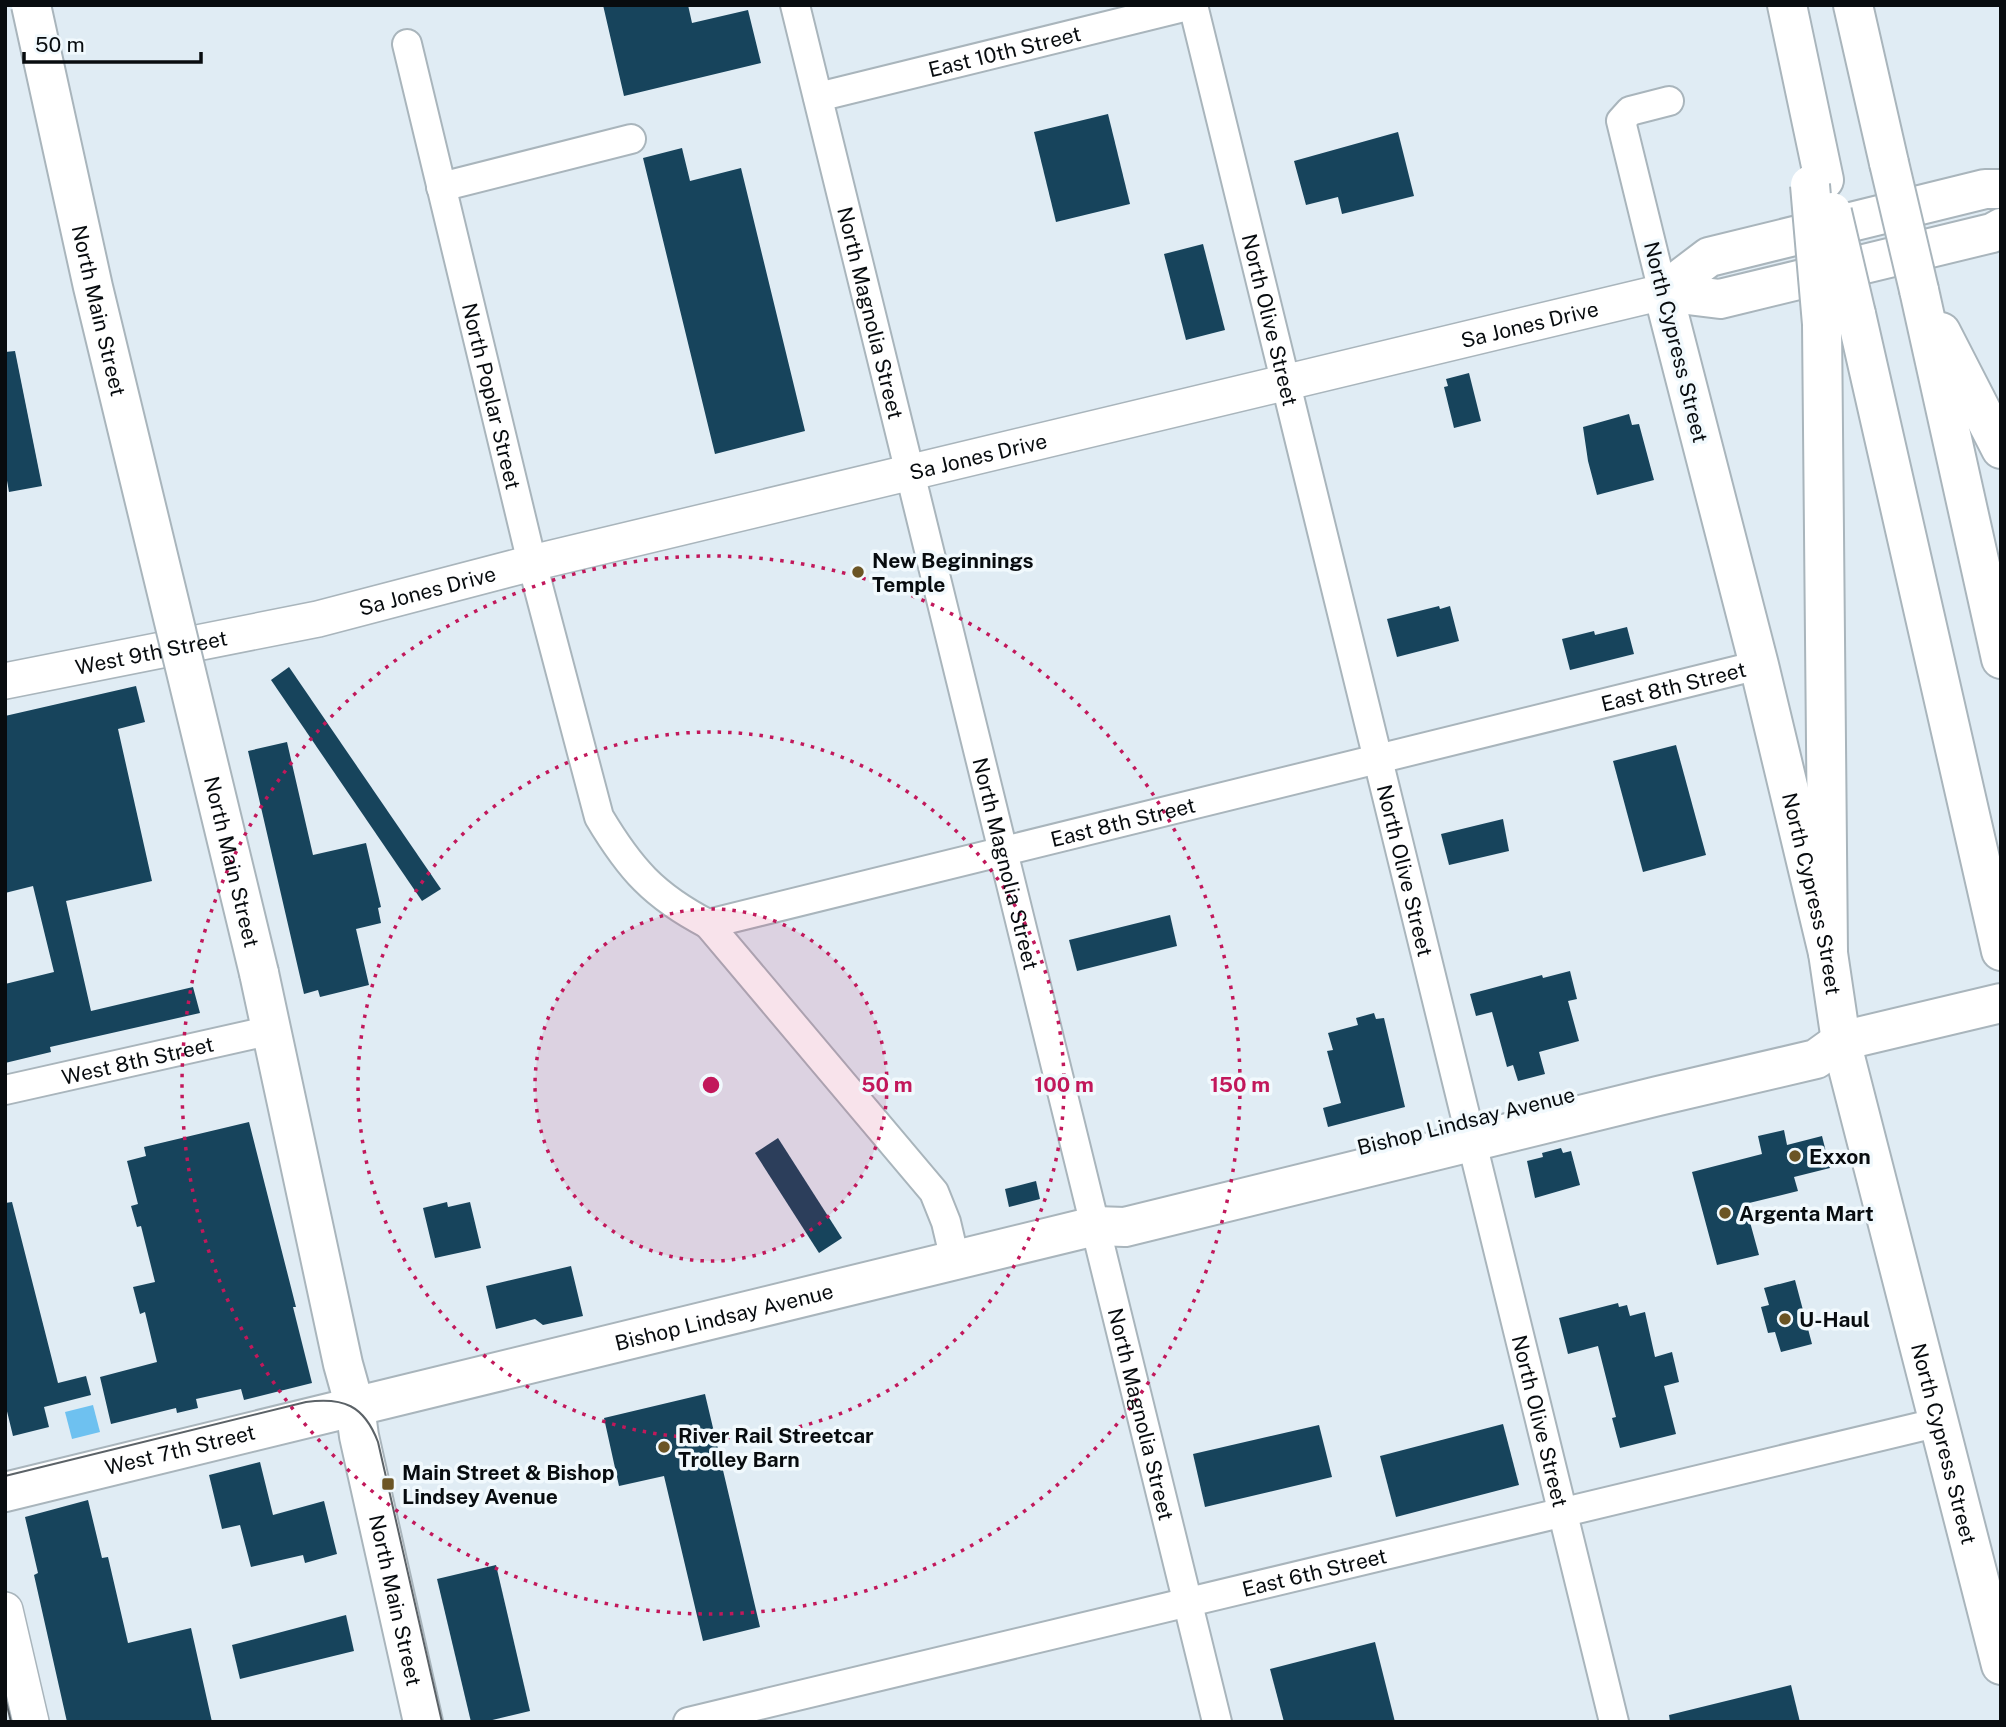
<svg xmlns="http://www.w3.org/2000/svg" width="2006" height="1727" font-family="'Public Sans',sans-serif">
  <style>
    .water { fill: #6ec1f0 }
    .building { fill: #17445c }
    .lines { fill: none; stroke-linecap: round; stroke-linejoin: round }
    .minor-casing { stroke: #a9b5bc; stroke-width: 32 }
    .tertiary-casing { stroke: #a9b5bc; stroke-width: 38 }
    .secondary-casing { stroke: #a9b5bc; stroke-width: 42 }
    .motorway-casing { stroke: #a9b5bc; stroke-width: 42 }
    .minor { stroke: #fff; stroke-width: 28 }
    .tertiary { stroke: #fff; stroke-width: 35 }
    .secondary { stroke: #fff; stroke-width: 38 }
    .motorway { stroke: #fff; stroke-width: 38 }
    .tram { stroke: #5b6267; stroke-width: 2 }
    .secondary-bridge-casing { stroke: #a9b5bc; stroke-width: 42; stroke-linecap: butt }
    .motorway-bridge-casing { stroke: #a9b5bc; stroke-width: 42; stroke-linecap: butt }
    .secondary-bridge { stroke: #fff; stroke-width: 38 }
    .motorway-bridge { stroke: #fff; stroke-width: 38 }
    .ring { fill: none; stroke: #c2185b; stroke-width: 3.5; stroke-dasharray: 3.5 7 }
    .poi-dot { fill: #6b5525; stroke: #f1f9fd; stroke-width: 2.5 }
    .labels { text-anchor: middle; dominant-baseline: central; stroke-width: 7; stroke-linejoin: round; paint-order: stroke }
    .street-label { font-size: 21px; fill: #080c0f; stroke: #f1f9fd }
    .poi-label { font-size: 21px; font-weight: bold; fill: #080c0f; stroke: #f1f9fd; text-anchor: start }
    .centre { fill: #c2185b; stroke: #f1f9fd; stroke-width: 3.5 }
    .ring-label { font-size: 21px; text-anchor: middle; font-weight: bold; fill: #c2185b; stroke: #f1f9fd; stroke-width: 7; stroke-linejoin: round; paint-order: stroke }
  </style>
  <rect width="100%" height="100%" fill="#e0ecf4"/>
  <!-- water -->
  <polygon class="water" points="93,1405 100,1432 72,1439 65,1412"/>
  <!-- building -->
  <g class="building">
    <polygon points="603,5 688,5 692,23 748,10 761,63 624,96"/>
    <polygon points="1108,114 1130,204 1056,222 1034,132"/>
    <polygon points="1398,132 1414,196 1342,214 1338,197 1306,205 1294,161"/>
    <polygon points="682,148 690,181 741,168 805,431 715,454 643,158"/>
    <polygon points="1203,244 1225,330 1186,340 1164,254"/>
    <polygon points="15,351 42,486 9,492 5,469 5,352"/>
    <polygon points="1469,373 1481,421 1454,428 1444,387 1448,386 1446,379"/>
    <polygon points="1629,414 1632,425 1639,424 1654,480 1597,495 1588,461 1583,427"/>
    <polygon points="1439,606 1440,609 1450,606 1459,641 1397,657 1387,619"/>
    <polygon points="1627,627 1634,654 1570,670 1562,639 1594,631 1595,635"/>
    <polygon points="289,667 441,889 422,901 271,680"/>
    <polygon points="136,686 145,722 118,729 152,881 66,901 91,1011 193,987 200,1013 50,1047 51,1052 5,1063 5,984 54,972 33,886 5,893 5,716"/>
    <polygon points="287,742 313,855 366,843 381,907 378,908 381,923 356,929 369,985 320,997 318,990 304,994 248,751"/>
    <polygon points="1676,745 1706,855 1643,872 1613,761"/>
    <polygon points="1503,819 1509,851 1449,865 1441,834"/>
    <polygon points="1170,915 1177,946 1077,971 1069,940"/>
    <polygon points="1570,971 1577,999 1568,1001 1579,1041 1539,1052 1545,1074 1518,1081 1513,1065 1507,1067 1492,1012 1476,1016 1470,994 1542,975 1543,978"/>
    <polygon points="1374,1013 1376,1019 1384,1018 1405,1107 1328,1127 1323,1108 1341,1103 1327,1051 1333,1050 1328,1033 1358,1025 1356,1018"/>
    <polygon points="249,1122 296,1307 293,1307 312,1383 244,1400 241,1389 196,1399 198,1408 177,1413 176,1408 111,1424 100,1377 157,1362 145,1312 140,1314 133,1287 155,1282 141,1226 137,1227 131,1206 138,1204 127,1161 146,1156 144,1147"/>
    <polygon points="1784,1130 1787,1145 1822,1136 1830,1168 1794,1177 1798,1191 1745,1204 1759,1255 1717,1265 1692,1172 1762,1154 1758,1136"/>
    <polygon points="778,1138 842,1238 819,1253 755,1153"/>
    <polygon points="1561,1148 1563,1153 1571,1151 1580,1185 1535,1198 1527,1161 1543,1157 1542,1153"/>
    <polygon points="1036,1181 1040,1199 1009,1207 1005,1189"/>
    <polygon points="12,1202 58,1383 86,1376 91,1395 44,1407 49,1427 13,1436 5,1403 5,1203"/>
    <polygon points="447,1202 448,1207 470,1202 481,1248 435,1258 423,1208"/>
    <polygon points="571,1266 583,1316 543,1325 535,1319 496,1329 486,1286"/>
    <polygon points="1795,1280 1812,1344 1781,1352 1775,1332 1768,1333 1761,1307 1769,1305 1764,1288"/>
    <polygon points="1618,1303 1619,1307 1627,1305 1630,1316 1645,1312 1655,1357 1672,1352 1679,1382 1664,1386 1676,1434 1620,1448 1612,1418 1616,1417 1598,1346 1568,1354 1559,1318"/>
    <polygon points="705,1394 760,1627 703,1641 664,1476 619,1486 604,1418"/>
    <polygon points="1503,1424 1519,1485 1396,1517 1380,1456"/>
    <polygon points="1319,1425 1332,1477 1205,1507 1193,1454"/>
    <polygon points="260,1462 273,1515 324,1501 337,1554 305,1563 303,1555 251,1567 240,1525 222,1529 209,1475"/>
    <polygon points="88,1500 102,1558 108,1557 128,1643 191,1628 212,1722 67,1722 34,1575 38,1573 25,1517"/>
    <polygon points="496,1565 530,1711 484,1722 471,1722 437,1579"/>
    <polygon points="346,1615 354,1651 240,1679 232,1645"/>
    <polygon points="1375,1642 1395,1722 1284,1722 1270,1669"/>
    <polygon points="1791,1685 1800,1722 1670,1722 1669,1715"/>
  </g>
  <g class="lines">
    <!-- minor casing -->
    <g class="minor-casing">
      <g id="minor">
        <path id="s1" d="M795,5L1217,1722"/>
        <path id="s2" d="M1193,5L1614,1722"/>
        <path id="s3" d="M407,44L532,563L599,817C630,869 654,896 708,924L1759,665"/>
        <path id="s4" d="M818,97L1192,5"/>
        <polyline points="441,187 631,139"/>
        <polyline points="1663,292 1621,121 1630,111 1669,101"/>
        <polyline points="708,924 934,1192 946,1222 955,1260"/>
        <path id="s5" d="M5,1090L272,1030"/>
        <path id="s6" d="M688,1722L1940,1422"/>
      </g>
    </g>
    <!-- tertiary casing -->
    <g class="tertiary-casing">
      <g id="tertiary">
        <path id="s7" d="M5,681L318,619L532,563L1663,292"/>
        <polyline points="5,1610 31,1722"/>
      </g>
    </g>
    <!-- secondary casing -->
    <g class="secondary-casing">
      <g id="secondary">
        <path id="s8" d="M1663,292L1759,665L1828,953L1841,1041L2001,1665"/>
        <polyline points="1663,292 1709,257 1985,189 2001,189"/>
        <polyline points="1663,292 1720,299 1992,233 2001,228"/>
        <path id="s9" d="M259,973L343,1364L355,1407L359,1436L423,1722"/>
        <path id="s10" d="M5,1492L1095,1226L1125,1227L1658,1096L1816,1059L1841,1041L2001,1003"/>
      </g>
    </g>
    <!-- motorway casing -->
    <g class="motorway-casing">
      <g id="motorway">
        <polyline points="1787,5 1824,180"/>
        <polyline points="1853,5 1889,163"/>
        <polyline points="1919,290 2001,659"/>
        <polyline points="1856,314 2001,951"/>
        <polyline points="1822,324 1828,953"/>
        <polyline points="1941,332 2001,449"/>
      </g>
    </g>
    <!-- minor -->
    <use href="#minor" class="minor"/>
    <!-- tertiary -->
    <use href="#tertiary" class="tertiary"/>
    <!-- secondary -->
    <use href="#secondary" class="secondary"/>
    <!-- motorway -->
    <use href="#motorway" class="motorway"/>
    <!-- tram -->
    <g class="tram">
      <path d="M5,1476L306,1402C343,1397 364,1405 378,1442L442,1722"/>
      <polyline points="5,1697 11,1722"/>
    </g>
    <!-- secondary-bridge casing -->
    <g class="secondary-bridge-casing">
      <g id="secondary-bridge">
        <path id="s11" d="M31,5L93,287L259,973"/>
      </g>
    </g>
    <!-- motorway-bridge casing -->
    <g class="motorway-bridge-casing">
      <g id="motorway-bridge">
        <polyline points="1889,163 1919,290"/>
        <polyline points="1810,185 1822,324"/>
        <polyline points="1832,212 1856,314"/>
      </g>
    </g>
    <!-- secondary-bridge -->
    <use href="#secondary-bridge" class="secondary-bridge"/>
    <!-- motorway-bridge -->
    <use href="#motorway-bridge" class="motorway-bridge"/>
  </g>
  <!-- distance rings -->
  <circle cx="711" cy="1085" r="176" fill="#c2185b" fill-opacity=".12"/>
  <g class="ring">
    <circle cx="711" cy="1085" r="176"/>
    <circle cx="711" cy="1085" r="353"/>
    <circle cx="711" cy="1085" r="529"/>
  </g>
  <!-- markers -->
  <g class="poi-dot">
    <circle cx="858" cy="572" r="7"/>
    <circle cx="1795" cy="1156" r="7"/>
    <circle cx="1725" cy="1213" r="7"/>
    <circle cx="1785" cy="1319" r="7"/>
    <circle cx="664" cy="1447" r="7"/>
    <rect x="381" y="1477" width="14" height="14" rx="3.5"/>
  </g>
  <g class="labels">
    <!-- street labels -->
    <g class="street-label">
      <text stroke="none"><textPath href="#s4" startOffset="192">East 10th Street</textPath></text>
      <text stroke="none"><textPath href="#s11" startOffset="313">North Main Street</textPath></text>
      <text stroke="none"><textPath href="#s1" startOffset="317">North Magnolia Street</textPath></text>
      <text stroke="none"><textPath href="#s2" startOffset="324">North Olive Street</textPath></text>
      <text stroke="none"><textPath href="#s7" startOffset="1566">Sa Jones Drive</textPath></text>
      <text transform="translate(1676 342) rotate(76)">North Cypress Street</text>
      <text stroke="none"><textPath href="#s3" startOffset="362">North Poplar Street</textPath></text>
      <text stroke="none"><textPath href="#s7" startOffset="999">Sa Jones Drive</textPath></text>
      <text stroke="none"><textPath href="#s7" startOffset="432">Sa Jones Drive</textPath></text>
      <text stroke="none"><textPath href="#s7" startOffset="149">West 9th Street</textPath></text>
      <text stroke="none"><textPath href="#s3" startOffset="1946">East 8th Street</textPath></text>
      <text stroke="none"><textPath href="#s3" startOffset="1379">East 8th Street</textPath></text>
      <text stroke="none"><textPath href="#s11" startOffset="880">North Main Street</textPath></text>
      <text stroke="none"><textPath href="#s1" startOffset="884">North Magnolia Street</textPath></text>
      <text stroke="none"><textPath href="#s2" startOffset="891">North Olive Street</textPath></text>
      <text stroke="none"><textPath href="#s8" startOffset="620">North Cypress Street</textPath></text>
      <text stroke="none"><textPath href="#s5" startOffset="136">West 8th Street</textPath></text>
      <text transform="translate(1466 1121) rotate(-14)">Bishop Lindsay Avenue</text>
      <text stroke="none"><textPath href="#s10" startOffset="740">Bishop Lindsay Avenue</textPath></text>
      <text stroke="none"><textPath href="#s1" startOffset="1451">North Magnolia Street</textPath></text>
      <text stroke="none"><textPath href="#s2" startOffset="1458">North Olive Street</textPath></text>
      <text stroke="none"><textPath href="#s8" startOffset="1186">North Cypress Street</textPath></text>
      <text stroke="none"><textPath href="#s10" startOffset="180">West 7th Street</textPath></text>
      <text stroke="none"><textPath href="#s6" startOffset="644">East 6th Street</textPath></text>
      <text stroke="none"><textPath href="#s9" startOffset="642">North Main Street</textPath></text>
    </g>
    <!-- poi labels -->
    <g class="poi-label">
      <text x="872" y="560">New Beginnings<tspan x="872" dy="24">Temple</tspan></text>
      <text x="1809" y="1156">Exxon</text>
      <text x="1739" y="1213">Argenta Mart</text>
      <text x="1799" y="1319">U-Haul</text>
      <text x="678" y="1435">River Rail Streetcar<tspan x="678" dy="24">Trolley Barn</tspan></text>
      <text x="402" y="1472">Main Street &amp; Bishop<tspan x="402" dy="24">Lindsey Avenue</tspan></text>
    </g>
  </g>
  <circle cx="711" cy="1085" r="10" class="centre"/>
  <g class="ring-label">
    <text x="887" y="1092">50 m</text>
    <text x="1064" y="1092">100 m</text>
    <text x="1240" y="1092">150 m</text>
  </g>
  <!-- border -->
  <rect width="2006" height="1727" fill="none" stroke="#080c0f" stroke-width="14"/>
  <!-- scale -->
  <path d="M24 52v10h177v-10" fill="none" stroke="#080c0f" stroke-width="3.5"/>
  <text x="35" y="52" font-size="21" fill="#080c0f" stroke="#f1f9fd" stroke-width="5" paint-order="stroke">50 m</text>
</svg>
